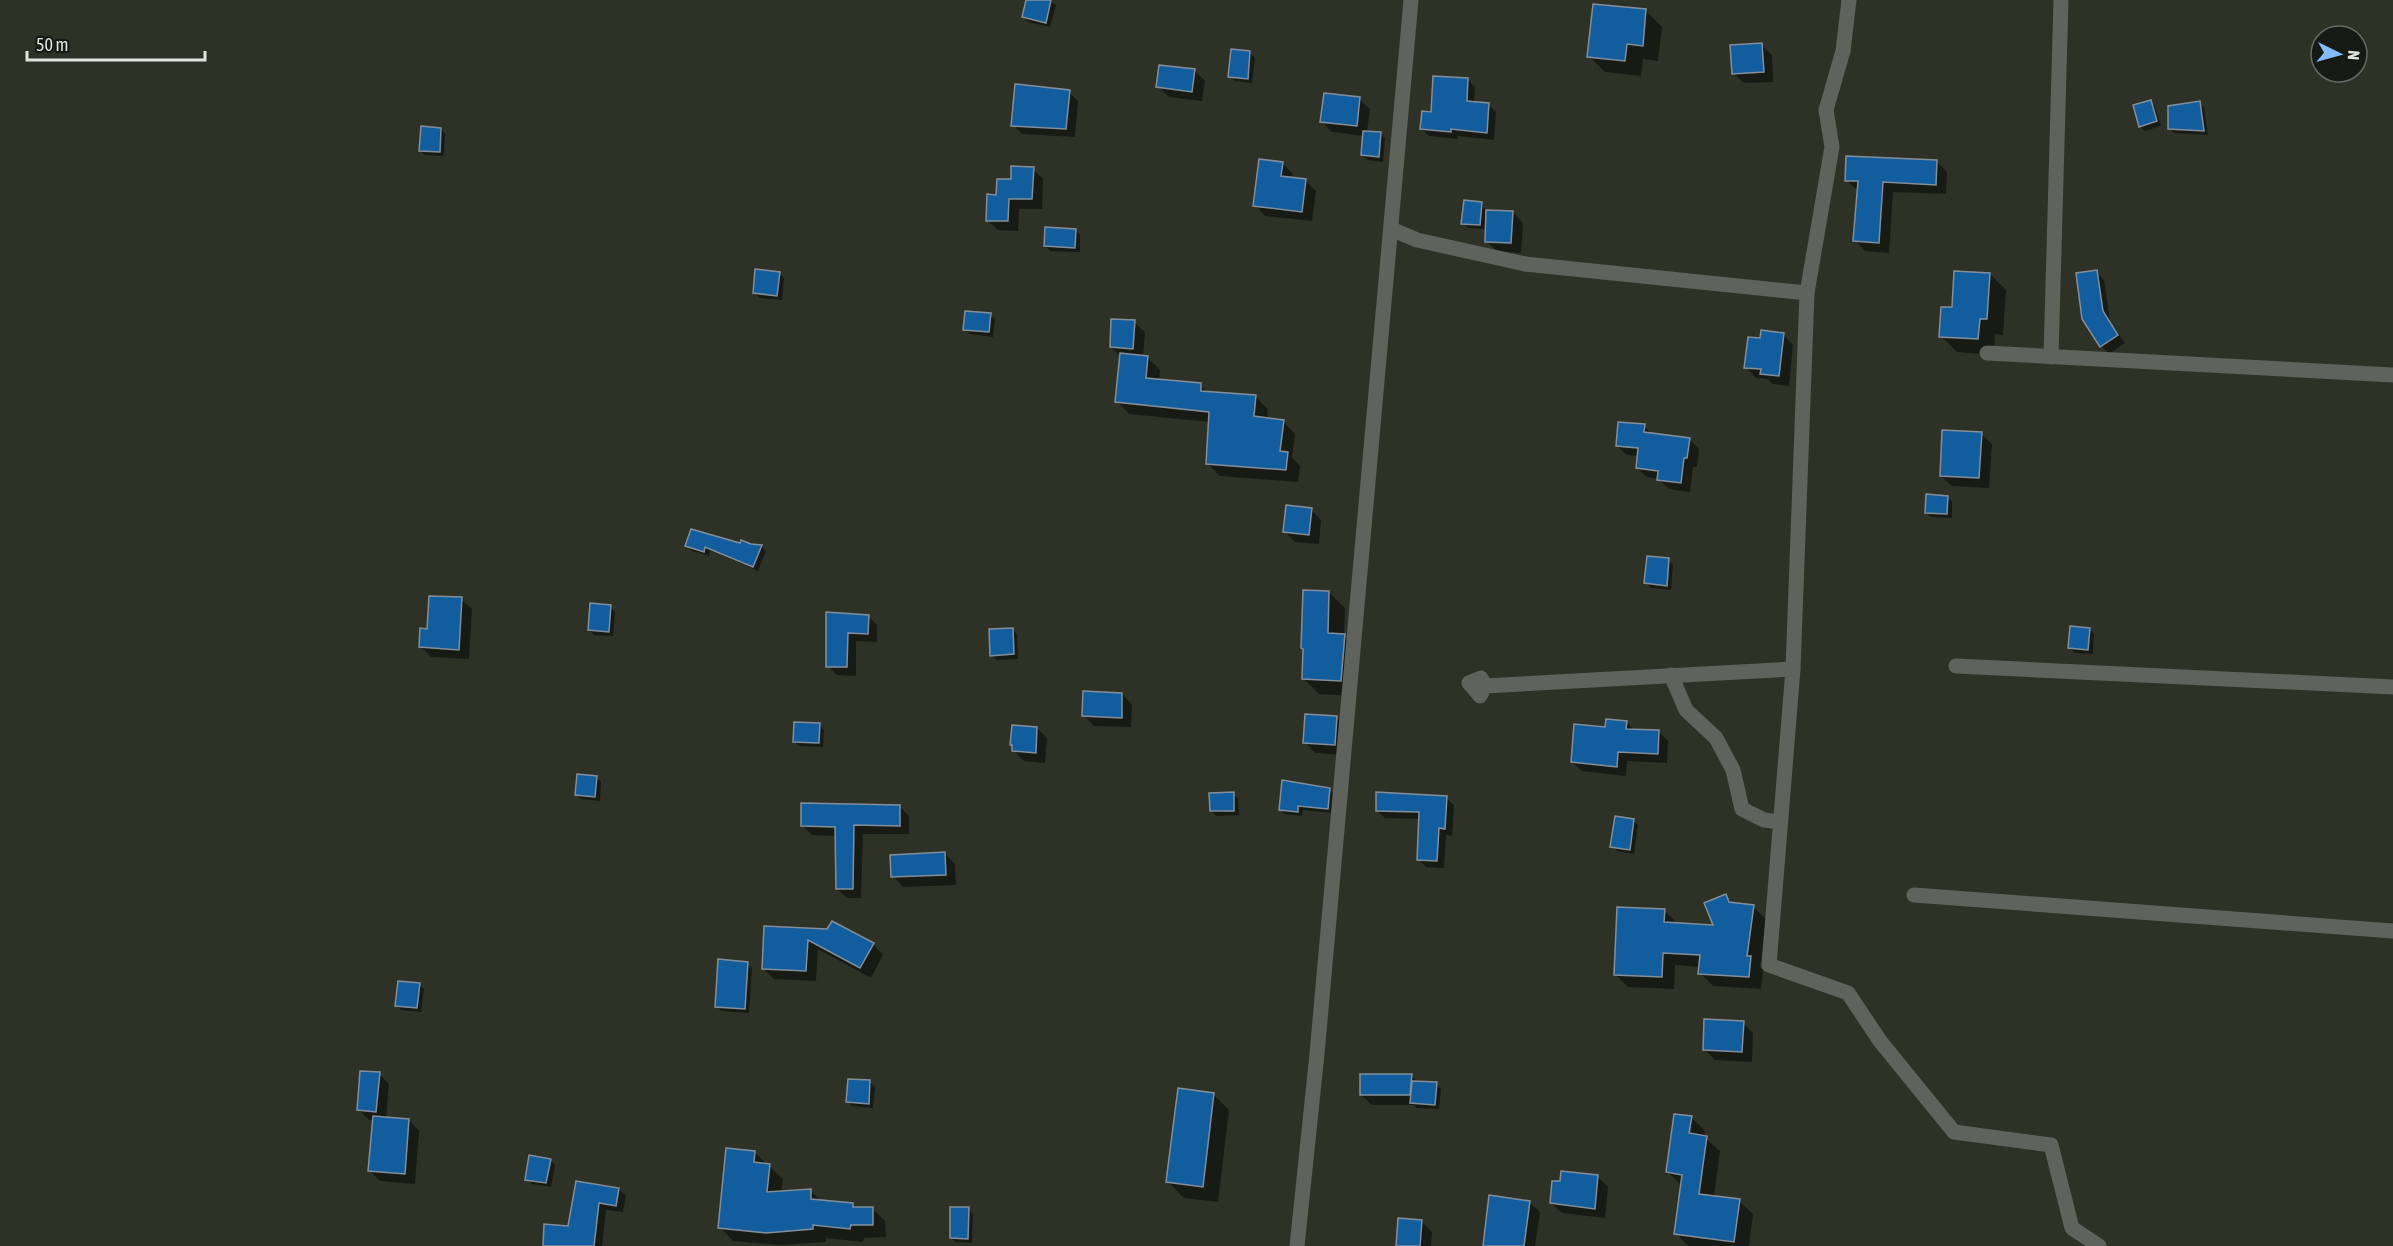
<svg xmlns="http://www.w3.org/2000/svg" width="2393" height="1246" font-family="'Asap Condensed',sans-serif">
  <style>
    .shadow { fill: #0007; fill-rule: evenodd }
    .building { fill: #125d9e; stroke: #848e9a; stroke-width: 1.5 }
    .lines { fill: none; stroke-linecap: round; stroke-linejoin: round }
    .minor { stroke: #60625c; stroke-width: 15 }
    .tertiary { stroke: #60625c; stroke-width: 15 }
  </style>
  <rect width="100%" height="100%" fill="#2e3226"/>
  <!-- shadow -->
  <g class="shadow">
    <polygon points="1027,0 1049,0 1056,5 1050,27 1028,22 1023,17"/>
    <polygon points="1646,11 1662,27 1658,61 1643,59 1641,76 1605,72 1589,56"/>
    <polygon points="1761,45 1772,55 1773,82 1744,83 1733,73"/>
    <polygon points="1250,53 1255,58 1252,83 1235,81 1230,76"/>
    <polygon points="1194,70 1205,81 1202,101 1169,97 1158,86"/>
    <polygon points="1468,80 1475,87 1474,103 1489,105 1496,112 1494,140 1458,136 1458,139 1429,136 1422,129 1432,113"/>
    <polygon points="1069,92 1078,101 1075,137 1022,134 1013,125"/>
    <polygon points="1359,99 1370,109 1367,132 1380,134 1385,138 1383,162 1367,160 1362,155 1364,136 1332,132 1322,122"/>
    <polygon points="2150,102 2155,106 2161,126 2145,131 2140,126"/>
    <polygon points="2199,103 2204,108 2208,135 2174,133 2169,128"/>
    <polygon points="441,129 445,134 444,156 425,155 420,150"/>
    <polygon points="1936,161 1947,172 1946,194 1893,192 1889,253 1865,251 1855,240 1858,191 1846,180"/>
    <polygon points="1282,163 1293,174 1292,179 1305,180 1316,191 1312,221 1265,216 1255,205"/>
    <polygon points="1033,169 1043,179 1042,209 1019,209 1018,231 998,230 987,220 997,196 1012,181"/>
    <polygon points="1481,204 1486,211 1513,212 1523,223 1521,253 1497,251 1486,241 1487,222 1485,222 1484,229 1468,228 1463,223"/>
    <polygon points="1075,230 1080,235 1080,252 1050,251 1045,246"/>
    <polygon points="2096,272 2104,280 2110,321 2125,343 2109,354 2102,346"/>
    <polygon points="779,273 784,278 782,300 760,298 755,293"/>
    <polygon points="1990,274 2006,290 2003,335 1995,334 1994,355 1957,352 1941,336 1953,309"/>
    <polygon points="990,314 995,319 993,337 970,334 965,330"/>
    <polygon points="1134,322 1145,332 1143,357 1147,357 1160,370 1159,381 1200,385 1209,393 1255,396 1268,409 1267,419 1283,421 1295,434 1292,458 1300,466 1298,482 1220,476 1207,463 1210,422 1129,414 1117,401 1121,357 1111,347"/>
    <polygon points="1783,334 1793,345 1789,386 1773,384 1767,379 1756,378 1746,367 1762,339"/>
    <polygon points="1644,426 1653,435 1689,439 1699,449 1697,467 1693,467 1690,492 1669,489 1658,479 1647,477 1637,468 1638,456 1627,455 1617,446"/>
    <polygon points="1981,434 1992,444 1989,488 1952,486 1941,476"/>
    <polygon points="1948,497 1952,502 1952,518 1931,517 1926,512"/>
    <polygon points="1311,509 1321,520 1319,544 1295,542 1285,532"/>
    <polygon points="687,546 762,547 766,551 758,571 710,550 709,556 692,551"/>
    <polygon points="1668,560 1673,565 1671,590 1651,588 1646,583"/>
    <polygon points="1329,592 1345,608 1344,635 1360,651 1356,696 1319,694 1303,678"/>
    <polygon points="461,599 472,609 469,659 431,657 421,647"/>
    <polygon points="611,607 615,612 613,636 594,635 589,630"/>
    <polygon points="828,614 868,616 877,625 877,642 856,641 856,676 837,675 828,666"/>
    <polygon points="2089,629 2094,634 2093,654 2075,653 2070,648"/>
    <polygon points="1012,630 1017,634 1018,659 996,660 992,655"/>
    <polygon points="1122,694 1132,705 1131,727 1094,726 1084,715"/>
    <polygon points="1337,718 1347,728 1345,755 1315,753 1305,742"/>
    <polygon points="1626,722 1635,731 1658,731 1668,741 1667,763 1627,761 1626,776 1582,771 1572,762 1607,729"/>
    <polygon points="819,725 824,730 823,747 799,746 794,741"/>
    <polygon points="1037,728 1047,738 1045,763 1024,761 1014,751"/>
    <polygon points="597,777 601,782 600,801 581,799 576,795"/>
    <polygon points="1329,789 1334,794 1332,813 1303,810 1302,816 1285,814 1280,810"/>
    <polygon points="1233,794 1238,799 1239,815 1216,816 1211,811"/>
    <polygon points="1446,798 1454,805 1452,836 1446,835 1444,868 1426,867 1418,859 1420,819 1385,818 1377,811"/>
    <polygon points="899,806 909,816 909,834 863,834 861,898 847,898 837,889 837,836 812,835 802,825"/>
    <polygon points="1633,820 1638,825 1634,854 1617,851 1612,846"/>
    <polygon points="944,853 955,864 956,885 903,887 893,876"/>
    <polygon points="1725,896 1734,904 1753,907 1766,919 1760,967 1763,970 1761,989 1713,986 1700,973 1700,967 1675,965 1674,989 1628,987 1615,974 1664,910 1677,923 1715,927"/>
    <polygon points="766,928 873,944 883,955 871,978 818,949 816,981 774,979 763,968"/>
    <polygon points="747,963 752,968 749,1013 721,1011 717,1006"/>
    <polygon points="419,985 424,989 421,1012 401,1010 397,1005"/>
    <polygon points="1743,1023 1753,1033 1752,1062 1715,1060 1704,1049"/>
    <polygon points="379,1074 389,1084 386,1118 409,1120 419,1131 415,1184 380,1181 369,1170 374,1120 369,1120 358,1109"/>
    <polygon points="1411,1075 1419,1083 1436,1084 1441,1089 1439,1109 1417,1108 1414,1105 1372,1105 1361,1095"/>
    <polygon points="870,1082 875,1087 873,1108 852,1106 848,1101"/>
    <polygon points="1213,1094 1229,1110 1218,1202 1184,1198 1168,1182"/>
    <path d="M1691,1117L1705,1131L1704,1137L1720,1151L1714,1197L1739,1201L1753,1214L1749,1246H1688L1676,1233L1682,1186L1668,1172ZM1689,1127H1692L1690,1141L1687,1140Z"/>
    <polygon points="754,1152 783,1179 781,1192 810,1190 821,1201 853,1205 857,1208 872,1208 885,1221 886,1237 864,1238 863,1242 826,1238 826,1242 780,1245 733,1241 720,1227"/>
    <polygon points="550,1160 555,1165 551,1187 532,1184 527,1179"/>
    <polygon points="1598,1177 1608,1187 1605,1218 1562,1213 1551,1203"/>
    <polygon points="577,1183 619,1189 626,1196 623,1212 606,1210 602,1246 544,1246 569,1228"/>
    <polygon points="1529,1202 1540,1212 1535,1246 1484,1246"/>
    <polygon points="968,1209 973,1214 972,1243 956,1242 951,1238"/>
    <polygon points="1421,1221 1432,1232 1431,1246 1398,1246"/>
  </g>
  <!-- building -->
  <g class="building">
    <polygon points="1026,0 1051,0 1046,23 1022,17"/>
    <polygon points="1593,4 1646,9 1643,46 1627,44 1625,61 1587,57"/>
    <polygon points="1762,43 1764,72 1732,74 1730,45"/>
    <polygon points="1231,49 1250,51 1248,79 1228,77"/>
    <polygon points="1159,65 1195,69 1192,92 1156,87"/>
    <polygon points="1433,76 1468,78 1467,101 1489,103 1487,133 1451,129 1451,132 1420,129 1422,111 1431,112"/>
    <polygon points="1015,84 1070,90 1066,129 1011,126"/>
    <polygon points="1324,93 1360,97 1357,126 1320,122"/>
    <polygon points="2151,100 2157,121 2139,127 2133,105"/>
    <polygon points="2200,101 2204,131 2168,129 2168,106"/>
    <polygon points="421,126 441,128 440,152 419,151"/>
    <polygon points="1363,131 1381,132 1379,157 1361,155"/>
    <polygon points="1846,156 1937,160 1936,185 1883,182 1879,243 1853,241 1858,181 1845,181"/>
    <polygon points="1259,159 1283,162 1281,176 1306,179 1302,212 1253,206"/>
    <polygon points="1011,166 1034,167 1032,199 1009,199 1008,221 986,221 987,194 996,195 997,179 1011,179"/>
    <polygon points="1464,200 1482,202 1480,225 1461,224"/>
    <polygon points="1486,210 1513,211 1511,243 1485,242"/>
    <polygon points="1045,227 1076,229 1075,248 1044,246"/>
    <polygon points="755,269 780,272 777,296 753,293"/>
    <polygon points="2097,270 2103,311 2118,335 2100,347 2082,319 2076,273"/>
    <polygon points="1954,271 1990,273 1987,319 1980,319 1978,339 1939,337 1941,307 1952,307"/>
    <polygon points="965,311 991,313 989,332 963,330"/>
    <polygon points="1111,319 1135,320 1133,349 1110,347"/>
    <polygon points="1761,330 1784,333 1779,376 1760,374 1761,369 1744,368 1748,337 1760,338"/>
    <polygon points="1120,353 1148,356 1146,378 1201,383 1201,391 1256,395 1254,416 1284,420 1280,451 1288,452 1286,470 1206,464 1209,412 1115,402"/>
    <polygon points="1618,422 1645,424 1644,432 1690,438 1687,458 1684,458 1681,483 1657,480 1658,471 1636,468 1638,448 1616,446"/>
    <polygon points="1942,430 1982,432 1979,478 1940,476"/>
    <polygon points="1926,494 1948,496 1947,514 1925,513"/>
    <polygon points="1286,505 1312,508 1309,535 1283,532"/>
    <polygon points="691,529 740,543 741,540 751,544 762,545 753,567 705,547 704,552 685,546"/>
    <polygon points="1647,556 1669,558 1667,586 1644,583"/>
    <polygon points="1303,590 1329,591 1328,633 1345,634 1341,681 1302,679 1303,649 1301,648"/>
    <polygon points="429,596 462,597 459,650 419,647 420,628 427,629"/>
    <polygon points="590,603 611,605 609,632 588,630"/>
    <polygon points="826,612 869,615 868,634 848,633 847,667 826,667"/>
    <polygon points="2070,626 2090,628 2088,650 2068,648"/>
    <polygon points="1013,628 1014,654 990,656 989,629"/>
    <polygon points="1083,691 1122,693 1122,718 1082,716"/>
    <polygon points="1305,714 1337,716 1335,745 1303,743"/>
    <polygon points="1606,719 1627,721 1626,729 1659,730 1658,754 1618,752 1617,767 1571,762 1574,724 1605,727"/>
    <polygon points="794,722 820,723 819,743 793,742"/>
    <polygon points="1012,725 1037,727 1036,753 1012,751 1012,745 1010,745"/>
    <polygon points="577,774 597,776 595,797 575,795"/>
    <polygon points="1282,780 1330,788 1328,809 1298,806 1298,812 1279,810"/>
    <polygon points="1234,792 1234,811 1210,811 1209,793"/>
    <polygon points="1376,792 1447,796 1445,829 1439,828 1437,861 1417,860 1419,812 1376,811"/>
    <polygon points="801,803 900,805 900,826 854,825 853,889 836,889 835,827 801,826"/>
    <polygon points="1615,816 1634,819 1630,850 1610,847"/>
    <polygon points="945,852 946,875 891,877 890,855"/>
    <polygon points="1726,894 1729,902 1754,905 1747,956 1751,956 1749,977 1698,974 1700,955 1663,953 1662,977 1614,975 1617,907 1665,909 1664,922 1713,925 1704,903"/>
    <polygon points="832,921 874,943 860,968 808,940 806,971 762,969 764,926 827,929"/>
    <polygon points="718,959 748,962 745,1009 715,1007"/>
    <polygon points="398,981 420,983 417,1008 395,1006"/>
    <polygon points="1704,1019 1744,1021 1742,1052 1703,1050"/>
    <polygon points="360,1071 380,1072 376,1112 357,1110"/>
    <polygon points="1360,1074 1412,1074 1410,1095 1360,1095"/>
    <polygon points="848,1079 870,1080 869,1104 846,1102"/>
    <polygon points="1412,1081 1437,1082 1435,1105 1410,1103"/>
    <polygon points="1178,1088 1214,1093 1203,1187 1166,1182"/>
    <polygon points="1674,1114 1692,1116 1689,1133 1707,1136 1699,1194 1740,1199 1734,1242 1674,1234 1682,1175 1666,1172"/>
    <polygon points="373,1116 409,1119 405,1174 368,1171"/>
    <polygon points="726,1148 755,1151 754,1162 770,1164 767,1192 811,1189 811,1199 853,1203 853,1207 873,1207 873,1225 851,1225 850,1229 813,1225 813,1229 766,1233 718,1228"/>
    <polygon points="529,1155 551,1159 546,1183 525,1180"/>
    <polygon points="1561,1171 1598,1175 1595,1209 1550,1203 1552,1181 1560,1181"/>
    <polygon points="576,1181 619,1188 616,1206 599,1203 594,1246 543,1246 544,1224 568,1226"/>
    <polygon points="1489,1195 1530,1201 1524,1246 1483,1246"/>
    <polygon points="950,1207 969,1207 968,1239 950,1238"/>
    <polygon points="1398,1218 1422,1220 1420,1246 1396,1246"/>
  </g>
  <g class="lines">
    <!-- minor -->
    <g class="minor">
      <polyline points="1849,0 1843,51 1826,110 1832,147 1807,293 1793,669 1769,965 1848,993 1880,1041 1954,1132 2051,1145 2072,1228 2099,1246"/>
      <polyline points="1391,229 1417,240 1525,264 1807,293"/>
      <polyline points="1987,353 2393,375"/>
      <polyline points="2051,357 2061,0"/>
      <polyline points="1956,666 2393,687"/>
      <polyline points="1671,675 1686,710 1716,738 1733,770 1742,809 1764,820 1780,822"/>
      <polyline points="1485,686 1480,696 1469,683 1481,678 1485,686 1793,669"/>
      <polyline points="1914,895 2393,931"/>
    </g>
    <!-- tertiary -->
    <polyline class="tertiary" points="1297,1246 1317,1054 1411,0"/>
  </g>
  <!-- north arrow -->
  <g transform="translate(2339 54) rotate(95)"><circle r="28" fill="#171914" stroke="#686a64" stroke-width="1.5"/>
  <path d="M0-4.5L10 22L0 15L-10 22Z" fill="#81bdfa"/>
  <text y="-9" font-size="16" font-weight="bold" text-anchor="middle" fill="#e1e3dc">N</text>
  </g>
  <!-- scale -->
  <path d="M27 51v9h178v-9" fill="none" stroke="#e1e3dc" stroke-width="3"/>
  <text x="36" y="51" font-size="18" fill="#e1e3dc" stroke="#171914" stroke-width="4.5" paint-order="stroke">50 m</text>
</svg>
